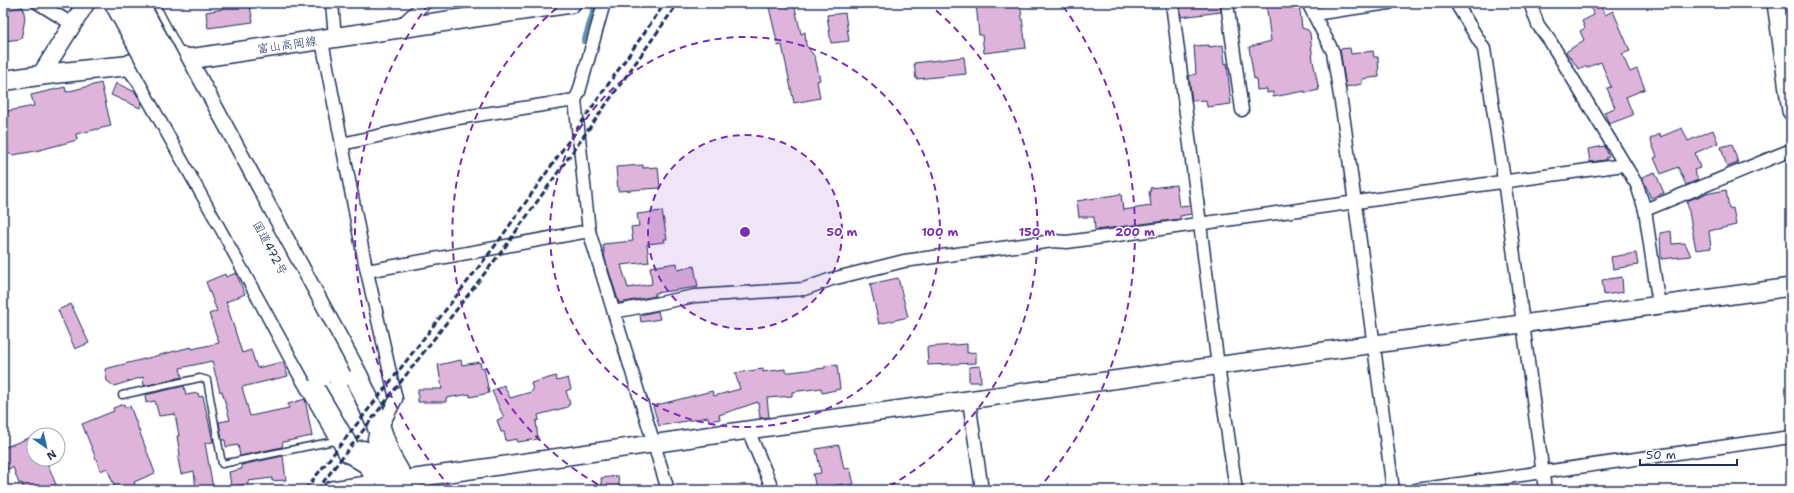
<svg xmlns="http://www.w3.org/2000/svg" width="1794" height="493" font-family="'Shantell Sans','Klee One',sans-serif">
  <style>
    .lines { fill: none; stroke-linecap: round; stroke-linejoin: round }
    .stream { stroke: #5c8fb1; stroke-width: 4 }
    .building { fill: #deb4da; stroke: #1b2f5e }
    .lane-casing { stroke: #1b2f5e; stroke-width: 9 }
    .street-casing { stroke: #1b2f5e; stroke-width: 15 }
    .secondary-casing { stroke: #1b2f5e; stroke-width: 20 }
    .primary-casing { stroke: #1b2f5e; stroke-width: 22 }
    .highway-casing { stroke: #1b2f5e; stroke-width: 25 }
    .lane { stroke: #fff; stroke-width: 6 }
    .street { stroke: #fff; stroke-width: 12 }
    .secondary { stroke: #fff; stroke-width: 17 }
    .primary { stroke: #fff; stroke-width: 19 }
    .highway { stroke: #fff; stroke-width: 22 }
    .rail { stroke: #1b2f5e; stroke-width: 3; stroke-dasharray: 6 3; stroke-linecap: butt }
    .highway-bridge-casing { stroke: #1b2f5e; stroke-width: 25; stroke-linecap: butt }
    .highway-bridge { stroke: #fff; stroke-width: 22 }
    .ring { fill: none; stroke: #7b2cbf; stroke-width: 2; stroke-dasharray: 7 5 }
    .labels { text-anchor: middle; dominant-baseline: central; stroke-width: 3; stroke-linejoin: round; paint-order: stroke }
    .street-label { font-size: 12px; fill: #1b2f5e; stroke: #fff }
    .centre { fill: #7b2cbf; stroke: #fff; stroke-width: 2 }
    .ring-label { font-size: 12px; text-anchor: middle; font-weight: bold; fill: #7b2cbf; stroke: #fff; stroke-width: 3; stroke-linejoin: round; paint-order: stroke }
  </style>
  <rect width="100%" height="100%" fill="#fff"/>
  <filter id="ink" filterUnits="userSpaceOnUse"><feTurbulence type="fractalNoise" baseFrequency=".025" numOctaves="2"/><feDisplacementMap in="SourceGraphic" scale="8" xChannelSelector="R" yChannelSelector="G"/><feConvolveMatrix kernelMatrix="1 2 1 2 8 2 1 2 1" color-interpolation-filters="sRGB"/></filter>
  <g filter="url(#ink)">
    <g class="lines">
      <!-- stream -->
      <polyline class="stream" points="583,42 595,3"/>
    </g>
    <!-- building -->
    <g class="building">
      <polygon points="222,3 246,3 246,6 250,6 253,22 208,28 206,12 223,9"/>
      <polygon points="768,3 794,3 801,34 805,32 806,45 815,57 820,80 817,81 820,98 794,103 782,45 778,46"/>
      <polygon points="976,3 1020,3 1026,48 984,53 982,35 979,35"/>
      <polygon points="1180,3 1220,3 1221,12 1181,17"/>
      <polygon points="1266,3 1299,3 1302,28 1308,30 1310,33 1313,61 1319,90 1305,93 1305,91 1273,97 1273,92 1267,93 1267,89 1257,90 1256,78 1254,79 1249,47 1271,41"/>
      <polygon points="1588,3 1599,3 1605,15 1613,11 1630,51 1622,54 1630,72 1637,69 1645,89 1626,97 1633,115 1609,124 1604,112 1615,108 1607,88 1611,87 1601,62 1586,68 1585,66 1579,69 1566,52 1584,40 1580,31 1585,28 1582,21 1594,15"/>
      <polygon points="23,7 25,19 21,39 3,41 3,12 6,11 6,10"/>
      <polygon points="845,13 849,41 831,43 827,15"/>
      <polygon points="1209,45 1209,47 1223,45 1225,64 1227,63 1231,104 1207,107 1206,100 1192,101 1189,76 1196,74 1194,46"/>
      <polygon points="1350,48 1351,54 1373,51 1374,57 1378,57 1379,77 1362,79 1362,84 1346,87 1340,49"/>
      <polygon points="964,57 966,74 916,79 914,63"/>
      <polygon points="101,83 111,126 76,134 77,140 36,151 13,155 3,152 3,112 34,106 31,95 65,87 66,92"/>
      <polygon points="116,83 135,92 142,103 140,108 111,95"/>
      <polygon points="1682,128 1688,141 1713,130 1718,143 1695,153 1700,168 1694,170 1698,180 1686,185 1678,167 1661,174 1654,158 1657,157 1650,139 1660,134 1660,137"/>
      <polygon points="1732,144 1738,163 1727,167 1721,147"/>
      <polygon points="1605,146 1609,157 1606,158 1606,160 1590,162 1588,149"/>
      <polygon points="643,165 643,168 658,167 660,188 618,191 616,167"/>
      <polygon points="1655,172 1664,193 1651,198 1642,177"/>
      <polygon points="1176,185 1179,206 1190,205 1191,214 1180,216 1180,219 1095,230 1094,217 1079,217 1077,201 1121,194 1123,210 1151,206 1149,191 1151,191 1150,188"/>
      <polygon points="1726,190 1729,209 1733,208 1736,225 1709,231 1711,248 1696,250 1687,201 1705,194"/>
      <polygon points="662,211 667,239 664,239 665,242 647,244 649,262 621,265 628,288 652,284 650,267 677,263 678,270 694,266 698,287 655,293 655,296 619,303 605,259 603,244 633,241 631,227 639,226 637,214"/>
      <polygon points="1671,231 1672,244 1685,243 1691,256 1661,259 1660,233"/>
      <polygon points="1636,253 1638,265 1613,269 1611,257"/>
      <polygon points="236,273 245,294 226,302 242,353 251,350 257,368 283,362 288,376 242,387 250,416 289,408 288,404 305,399 312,436 283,442 282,447 240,456 238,445 226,447 225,440 222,440 219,422 230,420 222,391 220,392 212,361 180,368 182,377 144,386 143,377 114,386 107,381 105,369 191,347 192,349 219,343 209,314 217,311 206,282 225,274 226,277"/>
      <polygon points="1622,277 1623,292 1604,295 1602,280"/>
      <polygon points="898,278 908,317 879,324 870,284"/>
      <polygon points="71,304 89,343 75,349 58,310"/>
      <polygon points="658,311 660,319 641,322 640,315"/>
      <polygon points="967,344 967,353 976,352 976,363 928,365 927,347"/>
      <polygon points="461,360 462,365 480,362 481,368 484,367 489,393 470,397 470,394 446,398 446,402 418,402 418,389 442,389 438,365"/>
      <polygon points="837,365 840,389 822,393 821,388 792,392 792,396 767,398 769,417 760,418 758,402 719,415 720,419 709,421 708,417 659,426 653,406 712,391 714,396 740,389 735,373 763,369 763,372 785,369 785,372 790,372 825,368 825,366"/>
      <polygon points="980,366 981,382 969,382 969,367"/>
      <polygon points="556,376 557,381 568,378 571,389 566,391 570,404 568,405 568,407 538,415 539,420 536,421 538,439 517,442 517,439 506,441 504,432 501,432 497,420 504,418 492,391 504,385 510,398 531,392 533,390 531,383"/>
      <polygon points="184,386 186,395 198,393 199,397 203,396 213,442 205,443 213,488 196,490 194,471 181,474 178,459 180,455 177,436 179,436 175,414 159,416 155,401 146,403 145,395"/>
      <polygon points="124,404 125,408 130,406 155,473 134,482 137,490 116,490 107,468 101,471 82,424 114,411 113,408"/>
      <polygon points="34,436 34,459 46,459 58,490 24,490 22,483 19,484 13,467 3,471 3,448"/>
      <polygon points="839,445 844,469 850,468 854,484 844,486 843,484 816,489 813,474 821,473 816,449"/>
      <polygon points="283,456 286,480 272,481 272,478 248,481 248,484 231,486 229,472 242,469 241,465"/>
      <polygon points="618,476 620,490 602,490 601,478"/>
    </g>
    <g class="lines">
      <!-- lane casing -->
      <g class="lane-casing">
        <g id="lane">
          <polyline points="155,3 183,56"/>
          <polyline points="122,395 200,378 207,380 222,464 339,440"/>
        </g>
      </g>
      <!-- street casing -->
      <g class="street-casing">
        <g id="street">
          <polyline points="38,3 72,24"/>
          <polyline points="332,3 335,38"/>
          <polyline points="604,3 579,92 575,100 589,231 668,490"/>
          <polyline points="1172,3 1218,366 1236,490"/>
          <polyline points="1227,3 1242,110"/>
          <polyline points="1308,3 1333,52 1344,121 1393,490"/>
          <polyline points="1456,3 1484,49 1504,180 1545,490"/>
          <polyline points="1530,3 1538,25 1550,41 1637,185 1645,210 1659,306"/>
          <polyline points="1314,14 1389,3"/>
          <polyline points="398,28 425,3"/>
          <polyline points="322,41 365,263 396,399 380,430"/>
          <polyline points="342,144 458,118 575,100"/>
          <polyline points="1645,210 1791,150"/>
          <polyline points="367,271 589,231"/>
          <polyline points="614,312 695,296 804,289 832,279 904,261 1053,241 1067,242 1624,165"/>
          <polyline points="969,401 982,490"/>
          <polyline points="748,430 773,490"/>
          <polyline points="1416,490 1791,437"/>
        </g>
      </g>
      <!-- secondary casing -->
      <g class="secondary-casing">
        <g id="secondary">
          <polyline points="1776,3 1791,111"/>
          <polyline points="42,73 86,3"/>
          <polyline points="332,490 748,430 1791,287"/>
        </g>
      </g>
      <!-- primary casing -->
      <g class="primary-casing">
        <path id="primary" d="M3,81C64,70 127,67 189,59C316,41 443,21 571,3"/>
      </g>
      <!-- highway casing -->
      <g class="highway-casing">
        <g id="highway">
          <polyline points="185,59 357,377 376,419 387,451"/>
          <polyline points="132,65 143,80 224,223 301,368 347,447 349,451 370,464"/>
          <polyline points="379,439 408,490"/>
          <polyline points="363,452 383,490"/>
        </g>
      </g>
      <!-- lane -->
      <use href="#lane" class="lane"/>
      <!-- street -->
      <use href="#street" class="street"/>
      <!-- secondary -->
      <use href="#secondary" class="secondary"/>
      <!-- primary -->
      <use href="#primary" class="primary"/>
      <!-- highway -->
      <use href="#highway" class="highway"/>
      <!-- rail -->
      <g class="rail">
        <polyline points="305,490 397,373 498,242 665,3"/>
        <polyline points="317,490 505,247 678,3"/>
      </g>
      <!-- highway-bridge casing -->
      <g class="highway-bridge-casing">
        <g id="highway-bridge">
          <polyline points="116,3 321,375"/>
          <polyline points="137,3 340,377"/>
        </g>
      </g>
      <!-- highway-bridge -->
      <use href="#highway-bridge" class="highway-bridge"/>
    </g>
  </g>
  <!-- distance rings -->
  <circle cx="745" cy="232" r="97" fill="#7b2cbf" fill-opacity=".12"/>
  <g class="ring">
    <circle cx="745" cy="232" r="97"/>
    <circle cx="745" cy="232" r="195"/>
    <path d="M608 490A292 292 0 0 1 563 3M927 3A292 292 0 0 1 882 490"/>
    <path d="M451 488A390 390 0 0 1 427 6M1063 6A390 390 0 0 1 1039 488"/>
  </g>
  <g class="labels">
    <!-- street labels -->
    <g class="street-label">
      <text transform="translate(287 45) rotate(-8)">富山高岡線</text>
      <text transform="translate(270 248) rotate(62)">国道472号</text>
    </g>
  </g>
  <circle cx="745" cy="232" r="6" class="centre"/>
  <g class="ring-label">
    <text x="842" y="236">50 m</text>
    <text x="940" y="236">100 m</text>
    <text x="1037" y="236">150 m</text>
    <text x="1135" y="236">200 m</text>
  </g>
  <!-- margin -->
  <rect width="1794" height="493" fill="none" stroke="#fff" stroke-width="16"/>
  <rect x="8" y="8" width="1778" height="477" fill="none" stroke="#1b2f5e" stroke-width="1.5" filter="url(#ink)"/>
  <!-- north arrow -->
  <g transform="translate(46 447) rotate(146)"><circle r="19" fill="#ffffff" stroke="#a4acbf"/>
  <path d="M0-3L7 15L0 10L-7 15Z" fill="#1f6fb2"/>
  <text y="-6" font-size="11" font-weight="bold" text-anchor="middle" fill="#1b2f5e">N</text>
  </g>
  <!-- scale -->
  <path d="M1640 459v6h97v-6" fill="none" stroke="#1b2f5e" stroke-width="2"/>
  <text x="1646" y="459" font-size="12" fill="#1b2f5e" stroke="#ffffff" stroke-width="3" paint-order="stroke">50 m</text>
</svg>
